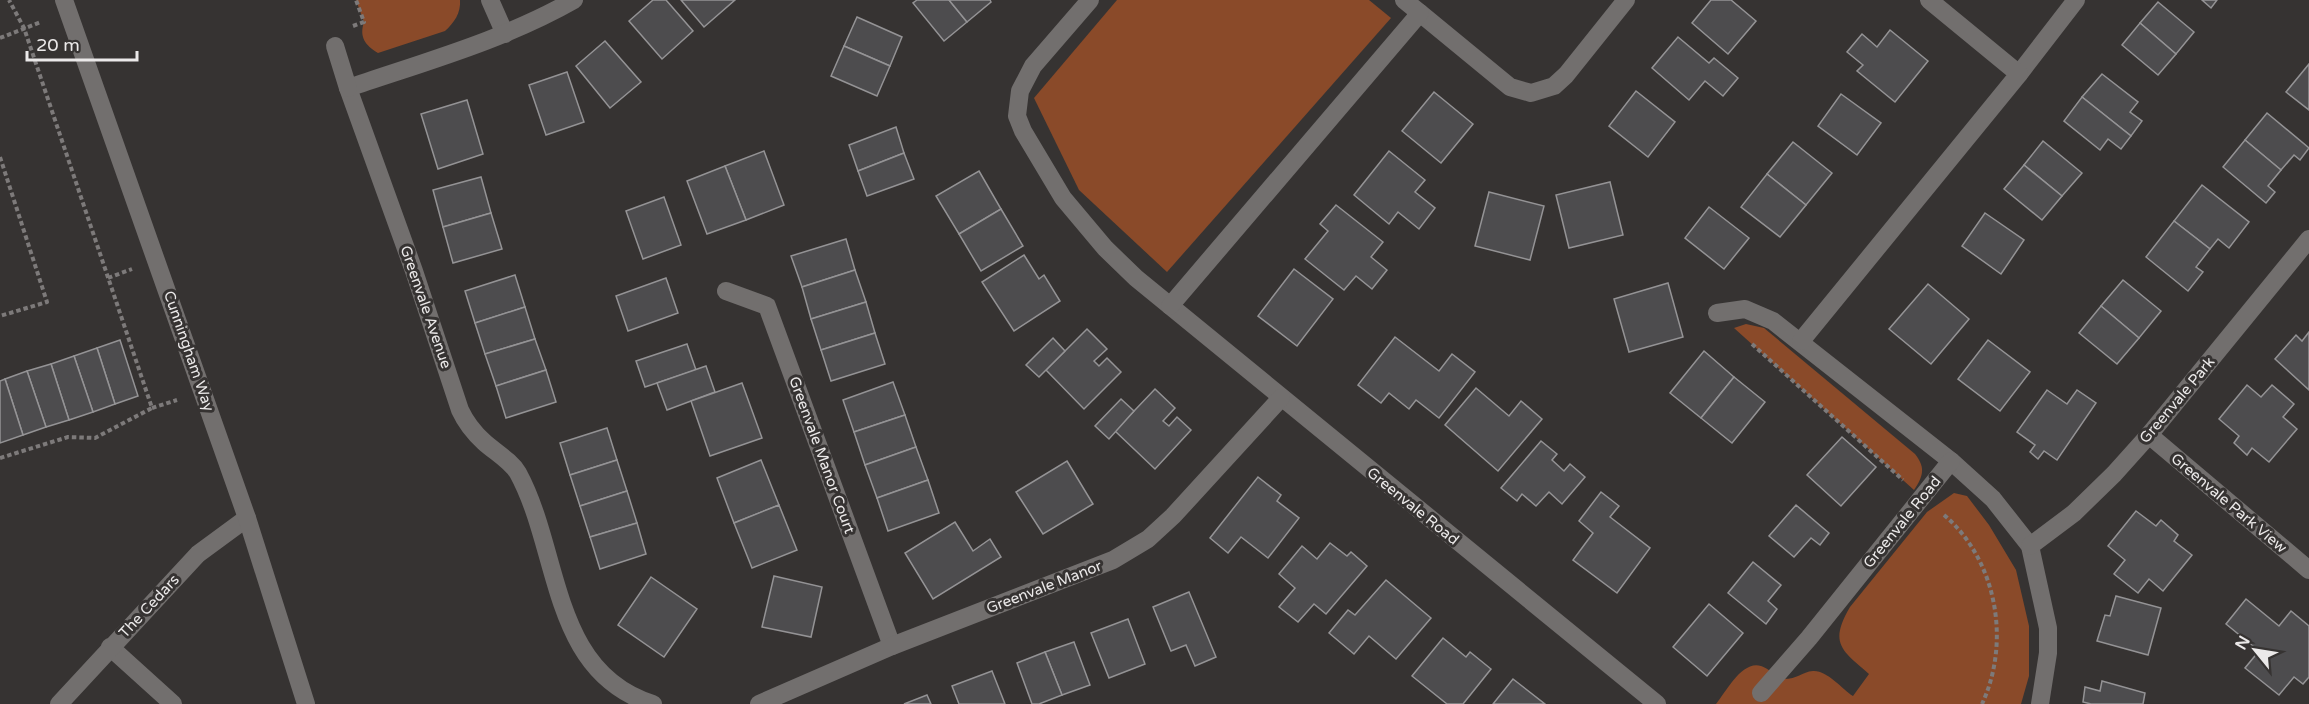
<svg xmlns="http://www.w3.org/2000/svg" width="2309" height="704" font-family="'Varela Round',sans-serif">
  <style>
    .green { fill: #8a4a29 }
    .building { fill: #4d4c4e; stroke: #949395; stroke-width: 1.5 }
    .lines { fill: none; stroke-linecap: round; stroke-linejoin: round }
    .path { stroke: #7d7a7a; stroke-width: 4; stroke-dasharray: 4.5 3; stroke-linecap: butt }
    .lane { stroke: #726f6e; stroke-width: 18 }
    .street { stroke: #726f6e; stroke-width: 18 }
    .secondary { stroke: #726f6e; stroke-width: 18 }
    .labels { text-anchor: middle; dominant-baseline: central; stroke-width: 6; stroke-linejoin: round; paint-order: stroke }
    .street-label { font-size: 15px; fill: #ebe9e9; stroke: #363332 }
  </style>
  <rect width="100%" height="100%" fill="#363332"/>
  <!-- green -->
  <g class="green">
    <path d="M356,0H460C461,13 454,23 445,31L378,53C365,45 359,37 364,22Z"/>
    <polygon points="1117,0 1369,0 1391,18 1167,272 1079,190 1034,98"/>
    <path d="M1746,324L1764,328L1915,454C1926,468 1923,476 1914,490L1734,328Z"/>
    <path d="M1954,493L1967,496L1989,525L2016,570L2029,626V676L2021,704H1716C1726,692 1742,660 1761,666C1768,668 1775,675 1781,679C1797,680 1801,672 1813,671C1827,670 1842,689 1853,696L1869,674C1841,650 1829,643 1850,607L1927,512Z"/>
  </g>
  <!-- building -->
  <g class="building">
    <polygon points="653,0 666,0 693,31 662,59 629,21"/>
    <polygon points="681,0 735,0 704,27"/>
    <polygon points="917,0 949,0 967,22 944,41 913,3"/>
    <polygon points="949,0 990,0 991,2 967,22"/>
    <polygon points="1711,0 1731,0 1756,21 1728,54 1692,23"/>
    <polygon points="2202,0 2217,0 2211,8"/>
    <polygon points="2158,2 2194,32 2176,54 2140,23"/>
    <polygon points="857,17 902,37 890,66 844,46"/>
    <polygon points="2140,23 2176,54 2158,75 2122,45"/>
    <polygon points="1890,30 1928,61 1895,102 1857,71 1863,65 1847,52 1862,34 1877,47"/>
    <polygon points="1678,37 1709,63 1714,58 1738,78 1723,96 1705,81 1689,100 1652,68"/>
    <polygon points="605,41 641,82 610,108 576,66"/>
    <polygon points="844,46 890,66 877,96 831,76"/>
    <polygon points="2309,64 2309,110 2286,92"/>
    <polygon points="567,72 584,122 546,135 529,85"/>
    <polygon points="2102,74 2138,102 2130,112 2142,121 2131,136 2082,97"/>
    <polygon points="1636,91 1675,122 1648,157 1609,126"/>
    <polygon points="1434,92 1473,124 1441,163 1402,131"/>
    <polygon points="1841,94 1881,123 1857,155 1818,126"/>
    <polygon points="2082,97 2131,136 2121,149 2108,139 2100,150 2064,121"/>
    <polygon points="467,100 483,154 438,169 421,114"/>
    <polygon points="2267,113 2309,148 2300,160 2294,155 2281,170 2245,140"/>
    <polygon points="896,127 904,153 858,171 849,145"/>
    <polygon points="2245,140 2281,170 2268,186 2275,192 2266,203 2223,167"/>
    <polygon points="2043,141 2082,173 2062,196 2024,165"/>
    <polygon points="1793,142 1832,173 1806,205 1767,174"/>
    <polygon points="764,151 784,205 746,220 725,166"/>
    <polygon points="1389,151 1425,180 1415,192 1435,208 1419,229 1398,212 1389,224 1354,195"/>
    <polygon points="904,153 914,179 867,196 858,171"/>
    <polygon points="2024,165 2062,196 2042,220 2004,189"/>
    <polygon points="725,166 746,220 707,234 687,181"/>
    <polygon points="979,171 1001,209 959,234 936,196"/>
    <polygon points="1767,174 1806,205 1780,237 1741,207"/>
    <polygon points="481,177 491,213 443,227 433,190"/>
    <polygon points="1610,182 1623,235 1569,248 1556,195"/>
    <polygon points="2202,185 2249,222 2229,248 2218,239 2210,249 2174,221"/>
    <polygon points="1489,192 1544,206 1530,260 1475,246"/>
    <polygon points="664,197 681,245 643,259 626,211"/>
    <polygon points="1336,205 1383,242 1371,257 1387,270 1372,289 1356,276 1344,290 1305,259 1328,231 1320,224"/>
    <polygon points="1709,207 1749,238 1724,269 1685,238"/>
    <polygon points="1001,209 1023,246 981,271 959,234"/>
    <polygon points="491,213 502,249 453,263 443,227"/>
    <polygon points="1985,213 2024,240 2001,274 1962,246"/>
    <polygon points="2174,221 2210,249 2196,267 2203,272 2188,291 2146,257"/>
    <polygon points="846,239 855,270 802,287 791,256"/>
    <polygon points="1024,255 1039,279 1044,275 1060,301 1014,331 982,282"/>
    <polygon points="1294,269 1333,299 1297,346 1258,316"/>
    <polygon points="855,270 866,302 811,319 802,287"/>
    <polygon points="515,275 525,307 475,323 465,291"/>
    <polygon points="666,278 678,313 628,331 616,296"/>
    <polygon points="2123,280 2161,311 2139,338 2101,306"/>
    <polygon points="1668,283 1683,337 1629,352 1614,299"/>
    <polygon points="1928,284 1969,319 1931,364 1889,329"/>
    <polygon points="866,302 875,333 821,350 811,319"/>
    <polygon points="2101,306 2139,338 2117,364 2079,333"/>
    <polygon points="525,307 535,339 485,354 475,323"/>
    <polygon points="1087,329 1107,349 1094,361 1099,366 1107,358 1121,372 1084,409 1046,370"/>
    <polygon points="2309,332 2309,390 2275,359 2296,335 2302,341"/>
    <polygon points="875,333 885,364 831,381 821,350"/>
    <polygon points="1395,337 1439,371 1452,354 1475,372 1439,418 1416,400 1409,409 1389,393 1381,403 1358,385"/>
    <polygon points="1053,338 1065,351 1039,377 1026,365"/>
    <polygon points="535,339 546,370 496,386 485,354"/>
    <polygon points="120,340 138,396 115,404 97,348"/>
    <polygon points="1988,340 2030,372 2000,411 1958,379"/>
    <polygon points="687,344 696,370 645,387 636,361"/>
    <polygon points="97,348 115,404 93,412 74,356"/>
    <polygon points="1704,351 1734,377 1701,418 1670,393"/>
    <polygon points="74,356 93,412 69,420 51,364"/>
    <polygon points="51,364 69,420 46,427 27,371"/>
    <polygon points="706,366 715,392 667,410 657,383"/>
    <polygon points="546,370 556,402 506,418 496,386"/>
    <polygon points="27,371 46,427 23,435 5,379"/>
    <polygon points="1734,377 1765,402 1732,443 1701,418"/>
    <polygon points="5,379 23,435 0,443 0,381"/>
    <polygon points="893,382 905,415 854,432 843,400"/>
    <polygon points="742,383 762,438 710,456 691,401"/>
    <polygon points="2247,385 2261,397 2272,385 2294,404 2283,417 2297,429 2269,462 2252,448 2247,455 2234,443 2239,436 2219,419"/>
    <polygon points="1476,388 1509,416 1521,401 1542,419 1498,471 1445,425"/>
    <polygon points="1155,389 1175,408 1163,421 1169,426 1177,417 1191,430 1155,469 1115,431"/>
    <polygon points="2047,390 2067,404 2077,390 2096,403 2057,460 2044,451 2038,459 2030,452 2035,445 2017,432"/>
    <polygon points="1121,399 1134,411 1109,439 1095,426"/>
    <polygon points="905,415 916,447 865,465 854,432"/>
    <polygon points="607,428 617,460 570,475 560,443"/>
    <polygon points="1842,437 1876,467 1841,506 1807,475"/>
    <polygon points="1541,441 1557,454 1552,460 1564,471 1570,464 1585,477 1562,504 1549,492 1536,506 1522,494 1517,501 1501,488"/>
    <polygon points="916,447 928,480 877,498 865,465"/>
    <polygon points="617,460 627,491 580,506 570,475"/>
    <polygon points="761,460 779,505 734,523 717,478"/>
    <polygon points="1067,461 1093,504 1043,534 1016,492"/>
    <polygon points="1258,477 1281,495 1277,501 1299,518 1268,558 1241,537 1228,553 1210,538"/>
    <polygon points="928,480 939,513 888,531 877,498"/>
    <polygon points="627,491 637,523 590,537 580,506"/>
    <polygon points="1601,492 1619,506 1610,517 1650,548 1617,593 1573,560 1593,533 1579,521"/>
    <polygon points="779,505 797,550 752,568 734,523"/>
    <polygon points="1796,505 1829,533 1820,545 1811,538 1794,557 1769,536"/>
    <polygon points="2136,511 2156,526 2161,520 2178,535 2174,541 2192,555 2163,591 2149,579 2138,593 2114,574 2125,560 2108,546"/>
    <polygon points="955,522 973,551 990,539 1001,557 933,599 905,553"/>
    <polygon points="637,523 646,554 600,569 590,537"/>
    <polygon points="1330,543 1347,556 1351,552 1367,566 1326,614 1314,604 1298,622 1279,607 1295,588 1279,574 1302,546 1317,559"/>
    <polygon points="1753,562 1781,585 1768,601 1777,609 1766,624 1728,593"/>
    <polygon points="774,576 822,587 811,637 762,627"/>
    <polygon points="651,577 697,609 664,657 618,625"/>
    <polygon points="1386,580 1431,618 1396,659 1369,636 1354,654 1329,633 1348,610 1355,615"/>
    <polygon points="1189,592 1216,657 1195,666 1186,645 1171,651 1153,607"/>
    <polygon points="2116,596 2161,608 2148,655 2097,641 2105,615 2110,616"/>
    <polygon points="2246,599 2279,626 2291,611 2309,626 2309,677 2303,684 2294,677 2279,695 2245,668 2259,651 2226,624"/>
    <polygon points="1709,604 1743,633 1707,676 1673,647"/>
    <polygon points="1128,619 1145,664 1109,678 1091,633"/>
    <polygon points="1443,638 1466,657 1470,652 1491,669 1463,704 1447,704 1412,676"/>
    <polygon points="1074,642 1090,685 1062,695 1045,652"/>
    <polygon points="1045,652 1062,695 1039,704 1032,704 1017,663"/>
    <polygon points="992,671 1005,704 959,704 952,686"/>
    <polygon points="1513,679 1545,704 1493,704"/>
    <polygon points="2102,681 2145,693 2143,704 2091,704 2083,702 2085,687 2100,691"/>
    <polygon points="927,695 931,704 904,704"/>
  </g>
  <g class="lines">
    <!-- path -->
    <g class="path">
      <polyline points="353,26 364,22 356,0"/>
      <polyline points="0,38 41,22"/>
      <polyline points="0,157 47,302 0,316"/>
      <polyline points="108,278 132,269"/>
      <polyline points="1752,344 1903,480"/>
      <polyline points="152,408 177,400"/>
      <polyline points="0,458 68,437 95,438 152,408 24,28 9,0"/>
      <path d="M1944,515C1997,560 2011,642 1982,704"/>
    </g>
    <!-- lane -->
    <polyline class="lane" points="110,647 173,704"/>
    <!-- street -->
    <g class="street">
      <polyline points="490,0 505,34"/>
      <path d="M574,0C504,40 424,62 348,88L414,271L460,410C466,423 473,432 484,442C495,452 511,461 518,473C561,552 550,672 653,704"/>
      <polyline points="1090,0 1033,66 1020,91 1017,116 1023,131 1063,198 1105,248 1136,278 1657,704"/>
      <polyline points="1420,13 1510,87 1531,93 1554,86 1566,75 1626,0"/>
      <polyline points="335,46 348,88"/>
      <polyline points="2019,74 2076,0"/>
      <polyline points="726,291 767,306 892,646"/>
      <polyline points="1170,306 1420,13 1404,0"/>
      <polyline points="1717,313 1745,309 1773,321 1951,461 1993,499 2030,546 2048,628 2048,653 2040,704"/>
      <polyline points="1801,341 2019,74 1929,0"/>
      <polyline points="2149,435 2309,570"/>
      <polyline points="2030,546 2074,513 2114,474 2149,435 2309,239"/>
      <polyline points="1761,693 1809,638 1951,461"/>
      <polyline points="59,704 198,554 247,518"/>
      <polyline points="759,704 892,646 1113,560 1148,539 1173,516 1281,398"/>
    </g>
    <!-- secondary -->
    <polyline class="secondary" points="64,0 247,518 306,704"/>
  </g>
  <g class="labels">
    <!-- street labels -->
    <g class="street-label">
      <text transform="translate(426 307) rotate(71)">Greenvale Avenue</text>
      <text transform="translate(189 351) rotate(71)">Cunningham Way</text>
      <text transform="translate(2177 400) rotate(-50)">Greenvale Park</text>
      <text transform="translate(822 455) rotate(70)">Greenvale Manor Court</text>
      <text transform="translate(2229 503) rotate(40)">Greenvale Park View</text>
      <text transform="translate(1413 506) rotate(39)">Greenvale Road</text>
      <text transform="translate(1902 522) rotate(-51)">Greenvale Road</text>
      <text transform="translate(1044 587) rotate(-21)">Greenvale Manor</text>
      <text transform="translate(149 606) rotate(-47)">The Cedars</text>
    </g>
  </g>
  <!-- north arrow -->
  <g transform="translate(2255 650) rotate(300)" stroke="#363332" stroke-width="4.5" paint-order="stroke">
  <path d="M0-4.5L10 22L0 15L-10 22Z" fill="#ebe9e9"/>
  <text y="-9" font-size="16" font-weight="bold" text-anchor="middle" fill="#ebe9e9">N</text>
  </g>
  <!-- scale -->
  <path d="M27 51v9h110v-9" fill="none" stroke="#ebe9e9" stroke-width="3"/>
  <text x="36" y="51" font-size="18" fill="#ebe9e9" stroke="#363332" stroke-width="4.5" paint-order="stroke">20 m</text>
</svg>
